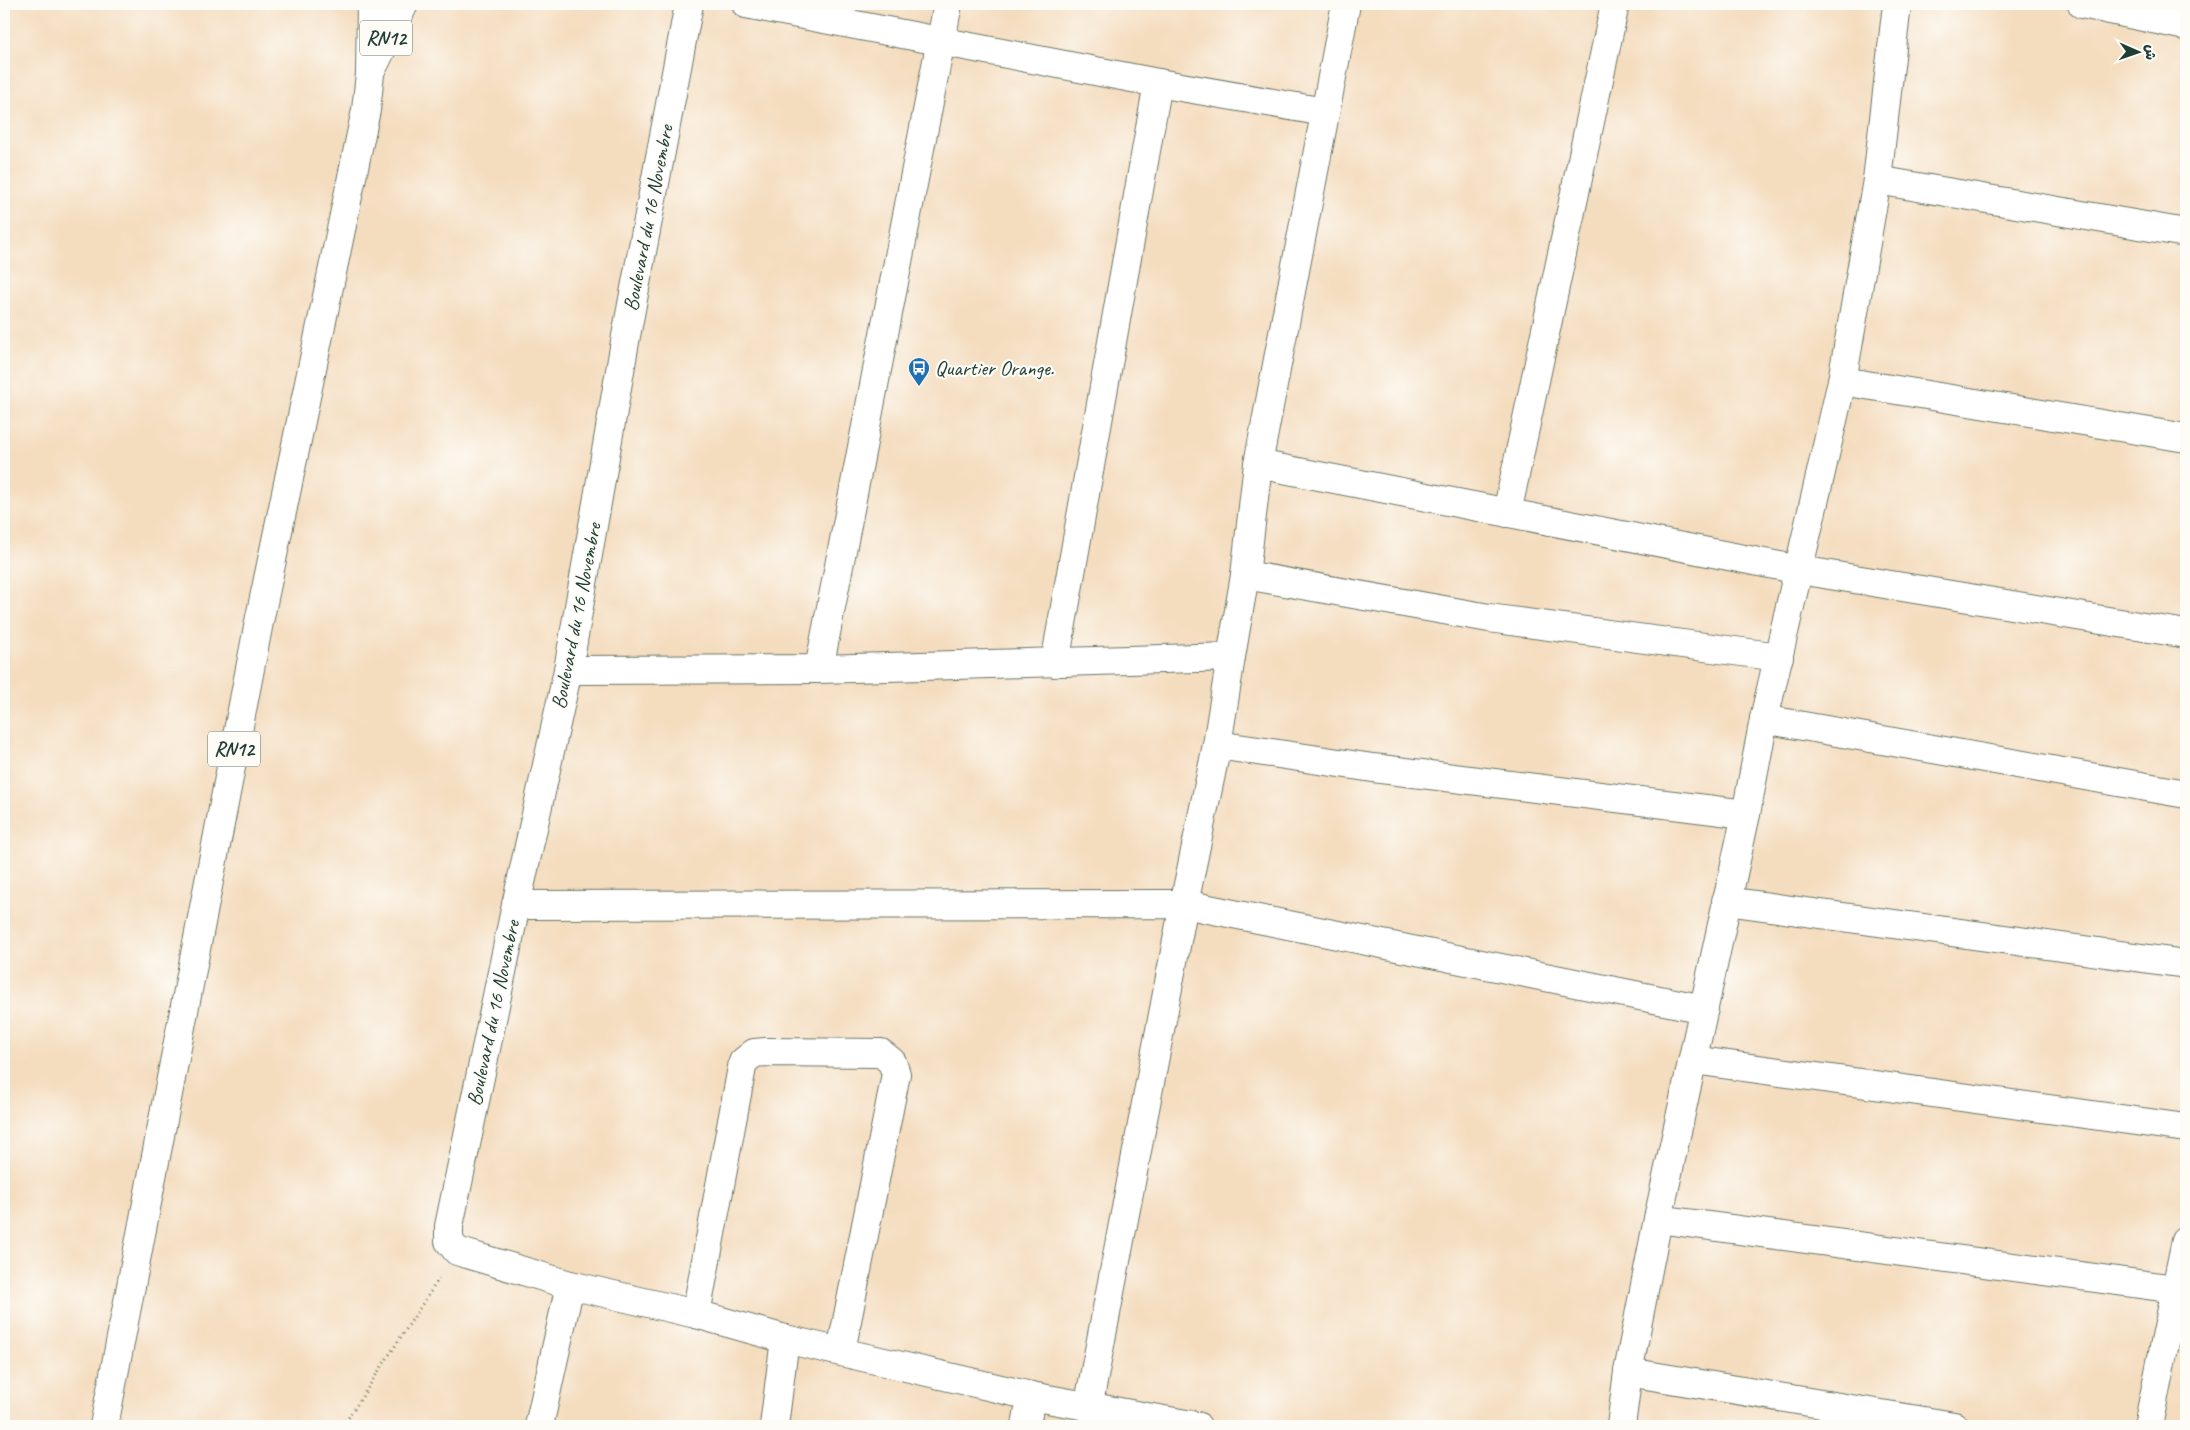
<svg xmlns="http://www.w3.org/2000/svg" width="2190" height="1430" font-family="Caveat,'Playpen Sans Arabic',sans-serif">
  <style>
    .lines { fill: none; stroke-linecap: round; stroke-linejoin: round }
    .street-casing { stroke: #6a7564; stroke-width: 30 }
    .primary-casing { stroke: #6a7564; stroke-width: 30 }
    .path { stroke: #6a7564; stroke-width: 3; stroke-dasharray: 1 4; stroke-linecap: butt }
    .street { stroke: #fff; stroke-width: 28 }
    .primary { stroke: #fff; stroke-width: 28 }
    .labels { text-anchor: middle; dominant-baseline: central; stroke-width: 4.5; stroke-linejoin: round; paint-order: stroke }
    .shield { fill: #fdfcf7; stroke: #62766e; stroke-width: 1 }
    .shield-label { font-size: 20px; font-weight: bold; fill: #1f3d34 }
    .street-label { font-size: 21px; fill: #1f3d34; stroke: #fdfcf7 }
    .poi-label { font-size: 21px; fill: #1f3d34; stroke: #fdfcf7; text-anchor: start }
  </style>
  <rect width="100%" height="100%" fill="#fdfcf7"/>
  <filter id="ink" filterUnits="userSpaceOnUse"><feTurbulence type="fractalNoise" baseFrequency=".02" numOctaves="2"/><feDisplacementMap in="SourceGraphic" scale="10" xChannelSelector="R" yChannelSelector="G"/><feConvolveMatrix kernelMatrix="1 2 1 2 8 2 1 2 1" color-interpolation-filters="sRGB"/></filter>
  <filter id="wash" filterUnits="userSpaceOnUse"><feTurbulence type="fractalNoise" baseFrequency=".0096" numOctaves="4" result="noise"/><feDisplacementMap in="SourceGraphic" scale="20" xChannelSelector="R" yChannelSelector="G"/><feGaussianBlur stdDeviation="1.12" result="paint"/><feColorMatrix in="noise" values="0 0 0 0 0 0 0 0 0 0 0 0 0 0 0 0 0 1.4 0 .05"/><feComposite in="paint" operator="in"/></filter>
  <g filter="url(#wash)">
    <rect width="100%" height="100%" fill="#f4dcbe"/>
  </g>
  <g filter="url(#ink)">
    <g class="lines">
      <!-- street casing -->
      <g class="street-casing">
        <g id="street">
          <polyline points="689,4 626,336 568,670 516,905 449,1226 449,1241 457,1251 570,1285 696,1314 785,1339 1031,1396 1197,1426"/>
          <polyline points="746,4 1158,83 1325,112"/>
          <polyline points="2082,4 2186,26"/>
          <polyline points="1877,180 2186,233"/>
          <polyline points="1842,381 2186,438"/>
          <polyline points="1258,464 1800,570 2186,634"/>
          <polyline points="1507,513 1615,4"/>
          <polyline points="1245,575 1489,618 1779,657"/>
          <polyline points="1231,657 1245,575 1258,464 1346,4"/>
          <polyline points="1055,663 1158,83"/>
          <polyline points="819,669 948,4"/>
          <polyline points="568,670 819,669 1231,657 1217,745 1184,904 1088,1408"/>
          <polyline points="1764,719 2186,794"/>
          <polyline points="1217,745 1373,768 1746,814"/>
          <polyline points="1726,901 2186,964"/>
          <polyline points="516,905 1184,904 1704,1009"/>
          <polyline points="1693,1060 2186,1128"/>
          <polyline points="1658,1219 2176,1289"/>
          <polyline points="696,1314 743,1062 754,1053 766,1052 881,1053 892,1062 896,1074 841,1351"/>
          <polyline points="1628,1372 1954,1426"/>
          <polyline points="539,1426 570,1285"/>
          <polyline points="774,1426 785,1339"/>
          <polyline points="1026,1426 1031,1396"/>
          <polyline points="1621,1426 1628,1372 1658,1219 1746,814 1764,719 1842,381 1877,180 1897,4"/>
          <polyline points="2148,1426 2186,1240"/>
        </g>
      </g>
      <!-- primary casing -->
      <g class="primary-casing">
        <g id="primary">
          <polyline points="374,65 404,4"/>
          <polyline points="104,1426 259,622 366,110 370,74 371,4"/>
        </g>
      </g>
      <!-- path -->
      <polyline class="path" points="343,1426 440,1277"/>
      <!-- street -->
      <use href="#street" class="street"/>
      <!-- primary -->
      <use href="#primary" class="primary"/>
    </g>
  </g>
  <!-- icons -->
  <defs>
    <g id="bus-pin" transform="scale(1.125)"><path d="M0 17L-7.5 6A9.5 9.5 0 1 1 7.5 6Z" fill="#1f6fb2" stroke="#fdfcf7"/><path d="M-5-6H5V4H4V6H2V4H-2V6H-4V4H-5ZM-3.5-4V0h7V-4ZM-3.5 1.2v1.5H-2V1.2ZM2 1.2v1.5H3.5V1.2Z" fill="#fff"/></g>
  </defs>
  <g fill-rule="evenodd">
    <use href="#bus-pin" x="919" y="368"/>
  </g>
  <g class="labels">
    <!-- shield labels -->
    <g class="shield">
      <rect x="360" y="20.5" width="52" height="35" rx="4"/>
      <rect x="208" y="731.5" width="52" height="35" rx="4"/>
    </g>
    <g class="shield-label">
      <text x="386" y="38">RN12</text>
      <text x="234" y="749">RN12</text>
    </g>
    <!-- street labels -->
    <g class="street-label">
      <text transform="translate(648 218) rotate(-79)">Boulevard du 16 Novembre</text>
      <text transform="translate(576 616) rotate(-79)">Boulevard du 16 Novembre</text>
      <text transform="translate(493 1013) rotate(-78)">Boulevard du 16 Novembre</text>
    </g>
    <!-- poi labels -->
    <g class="poi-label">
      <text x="935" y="368">Quartier Orange.</text>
    </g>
  </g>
  <!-- margin -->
  <rect width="2190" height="1430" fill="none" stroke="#fdfcf7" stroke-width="20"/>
  <!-- north arrow -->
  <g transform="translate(2138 52) rotate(92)" stroke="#fdfcf7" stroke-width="4" paint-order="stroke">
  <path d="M0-4L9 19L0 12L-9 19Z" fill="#1f3d34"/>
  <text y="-8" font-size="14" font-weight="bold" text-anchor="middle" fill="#1f3d34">ش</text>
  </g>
</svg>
